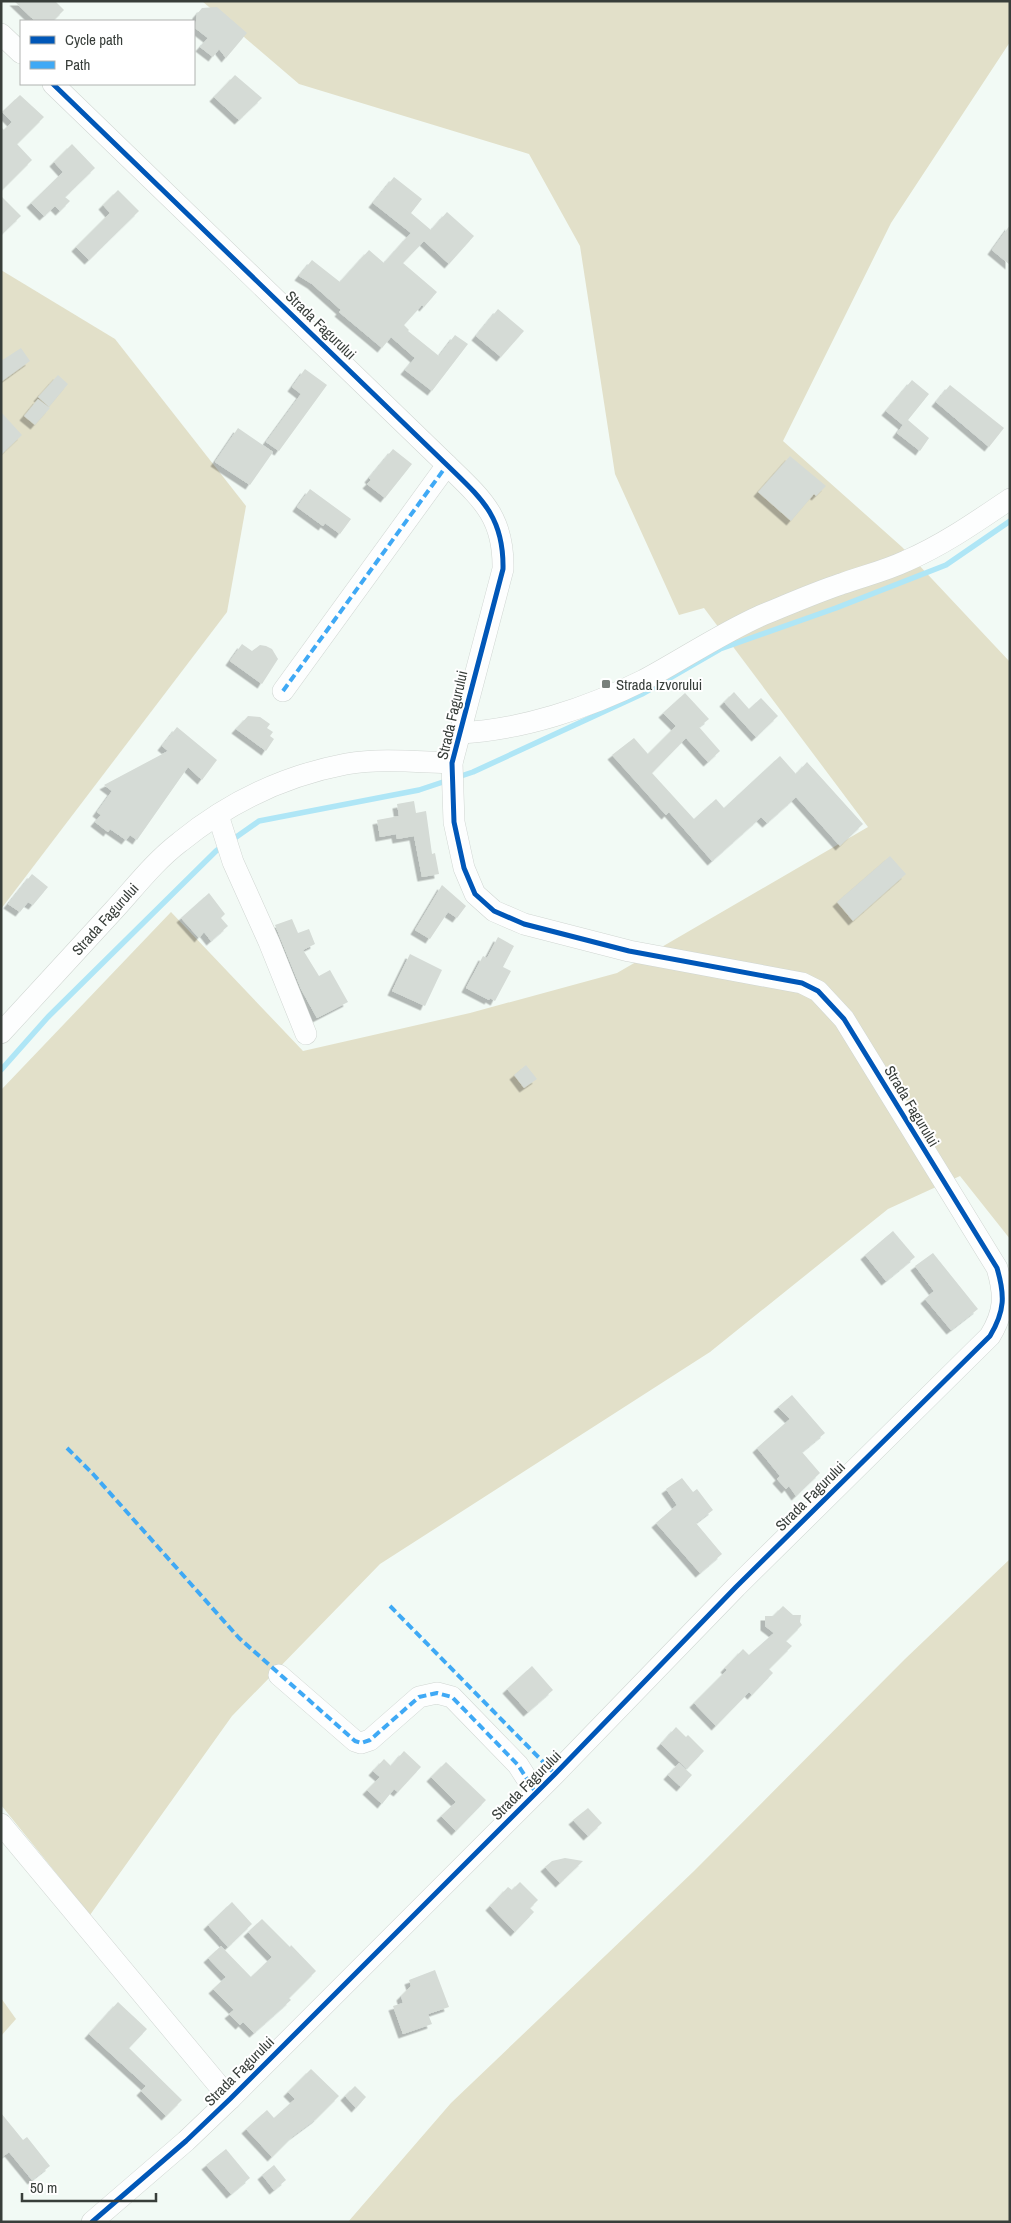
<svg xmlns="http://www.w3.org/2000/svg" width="1011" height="2223" font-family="'Archivo Narrow',sans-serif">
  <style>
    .green { fill: #e2e0c9 }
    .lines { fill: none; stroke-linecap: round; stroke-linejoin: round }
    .stream { stroke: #afe6f6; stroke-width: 5.5 }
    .building { fill: #d5dbd6; filter: url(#shadow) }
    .minor-casing { stroke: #d0d6d2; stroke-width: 22 }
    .minor { stroke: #fdfefe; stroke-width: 21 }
    .quiet { stroke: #3fa9f5; stroke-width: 4; stroke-dasharray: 8 4; stroke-linecap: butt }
    .cycleway-casing { stroke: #fff; stroke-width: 8 }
    .cycleway { stroke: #0057b8; stroke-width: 5 }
    .poi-dot { fill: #79807b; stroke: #fff; stroke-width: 2 }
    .labels { text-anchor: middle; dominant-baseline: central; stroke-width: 4; stroke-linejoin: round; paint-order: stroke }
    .street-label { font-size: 15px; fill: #383e3a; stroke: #fff }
    .poi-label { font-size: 15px; fill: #383e3a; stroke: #fff; text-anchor: start }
  </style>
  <defs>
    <filter id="shadow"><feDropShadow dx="-4.5" dy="4.5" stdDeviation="0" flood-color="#0004"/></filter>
  </defs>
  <rect width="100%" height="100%" fill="#f2faf5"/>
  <!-- green -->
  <g class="green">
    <polygon points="202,1 1010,1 1010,42 891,223 783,441 902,547 1010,662 1010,1239 960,1176 888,1209 710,1352 380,1564 232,1716 90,1915 1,1805 1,1090 171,912 303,1051 470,1013 617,973 868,827 704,608 679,615 615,474 580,246 529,154 299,84"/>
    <polygon points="1,270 115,339 246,506 227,612 1,909"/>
    <polygon points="1010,1559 1010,2222 348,2222 451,2103 694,1871 905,1659"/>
    <polygon points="1,1998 16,2019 1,2036"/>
  </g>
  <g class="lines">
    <!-- stream -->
    <g class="stream">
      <polyline points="232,840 259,821 419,790 473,772 642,694 720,649 836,608 946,565 1010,521"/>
      <polyline points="1,1070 48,1017 216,851 224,845"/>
    </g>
  </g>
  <!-- building -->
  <g class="building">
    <polygon points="14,1 55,1 64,10 53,21 35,21"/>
    <polygon points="217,7 247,33 226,58 219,49 213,57 200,47 208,38 195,28 197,14 202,8"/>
    <polygon points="235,75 262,98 239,120 214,97"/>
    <polygon points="20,95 44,117 17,144 32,160 1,191 1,127 4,130 12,122 2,112"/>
    <polygon points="72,144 95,168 65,197 70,201 60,211 55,206 44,216 31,203 63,172 54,162"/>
    <polygon points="394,177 422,199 411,213 431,230 447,212 474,236 449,264 424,241 403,263 437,292 424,307 422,305 404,325 409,330 408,331 439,356 455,335 468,344 432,391 405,370 415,358 391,337 382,348 339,312 341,310 312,284 299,276 312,260 340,282 369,250 384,263 411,233 373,203"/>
    <polygon points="118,190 139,211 89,260 76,247 110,213 103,205"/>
    <polygon points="1,196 21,216 1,235"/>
    <polygon points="1010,225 1010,265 992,250"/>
    <polygon points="498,309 524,331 501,357 476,336"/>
    <polygon points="21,348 30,361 1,382 1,361"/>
    <polygon points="305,369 327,385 279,451 266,442 301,394 292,387"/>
    <polygon points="58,375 68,384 49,407 38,397"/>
    <polygon points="912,380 929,394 908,420 929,438 920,451 897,433 903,425 886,411"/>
    <polygon points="950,385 1004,428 989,447 936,402"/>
    <polygon points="38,399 50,408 35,425 24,416"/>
    <polygon points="1,412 22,435 1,455"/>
    <polygon points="238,428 273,452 250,485 215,462"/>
    <polygon points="393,449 412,464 385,498 367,484 371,480 369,478"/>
    <polygon points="790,456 826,486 816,496 814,494 791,521 758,492"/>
    <polygon points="310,489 351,519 340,534 325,523 323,526 297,507"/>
    <polygon points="242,644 252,651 260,645 266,646 272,649 278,659 262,684 230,661"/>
    <polygon points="734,692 749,709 761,698 778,716 756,737 724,702"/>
    <polygon points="685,693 709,719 699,727 720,751 708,762 686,738 652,773 694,819 716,799 724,808 780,756 796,774 807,762 863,824 840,846 796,797 767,823 761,817 712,861 669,812 666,815 612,755 634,738 648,754 676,726 663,713"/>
    <polygon points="248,716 260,717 270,724 267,728 273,732 270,736 274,739 266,751 236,729"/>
    <polygon points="177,727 217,760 202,780 188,767 137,840 130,835 126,840 110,829 108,832 95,822 101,815 97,812 112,791 104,785 168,751 162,746"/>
    <polygon points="414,801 416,813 426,811 432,854 435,853 439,874 422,877 414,836 397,839 396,834 380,837 377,820 399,816 397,804"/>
    <polygon points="890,856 906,874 853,921 837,902"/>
    <polygon points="32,874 48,887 33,905 28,902 20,912 8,904"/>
    <polygon points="442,885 466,906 457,918 448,912 430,939 415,930"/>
    <polygon points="209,893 225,914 221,918 228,926 211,941 204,932 199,938 181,918"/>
    <polygon points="292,919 298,933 309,929 315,944 303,950 319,976 330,970 348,1002 317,1018 301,989 275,925"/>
    <polygon points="498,937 514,946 503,967 511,971 495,1001 490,998 489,1000 466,988 483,956 487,958"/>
    <polygon points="410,954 442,970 425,1006 392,991"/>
    <polygon points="526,1065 537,1079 524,1088 514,1075"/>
    <polygon points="893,1231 915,1257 886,1281 865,1255"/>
    <polygon points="933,1253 978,1309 951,1330 925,1299 934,1291 915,1266"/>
    <polygon points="792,1395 825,1433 802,1452 820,1473 796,1496 789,1486 786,1489 777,1479 780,1476 757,1448 790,1419 778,1407"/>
    <polygon points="682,1478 693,1492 697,1489 713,1510 696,1523 722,1554 700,1573 656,1523 677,1505 666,1489"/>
    <polygon points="783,1606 793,1615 801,1615 800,1622 802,1625 786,1641 792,1646 769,1669 773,1673 752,1695 749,1692 716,1726 694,1703 727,1670 725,1668 743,1649 749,1655 774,1633 765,1626 765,1616 773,1616"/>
    <polygon points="532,1666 553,1690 528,1712 507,1689"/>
    <polygon points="676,1727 686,1737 688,1735 704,1751 687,1769 661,1744"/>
    <polygon points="404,1751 421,1767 398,1792 394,1789 382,1804 367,1790 380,1777 373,1771 384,1759 391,1766"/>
    <polygon points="446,1762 486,1800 456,1831 441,1816 456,1802 431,1777"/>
    <polygon points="679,1763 692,1775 681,1787 668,1775"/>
    <polygon points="588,1808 602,1823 588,1836 573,1820"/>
    <polygon points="565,1858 583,1861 560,1883 545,1867 552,1861"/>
    <polygon points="520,1882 538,1900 530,1908 534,1912 515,1932 490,1906 508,1887 512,1890"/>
    <polygon points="232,1902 252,1924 228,1947 208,1925"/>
    <polygon points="262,1919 290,1947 291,1945 316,1971 289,1998 291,2000 254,2033 243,2022 240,2025 229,2014 234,2010 213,1989 226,1977 208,1958 221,1946 251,1977 272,1957 248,1932"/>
    <polygon points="435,1970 449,2007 428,2014 432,2024 403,2034 393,2006 403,2003 401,1996 411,1986 409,1980"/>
    <polygon points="118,2002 147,2029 129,2048 182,2100 166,2116 141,2091 146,2086 89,2034"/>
    <polygon points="311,2069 339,2096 316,2119 293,2136 272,2157 246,2129 267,2110 274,2118 295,2099 288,2092"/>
    <polygon points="355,2086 366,2097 356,2108 345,2096"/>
    <polygon points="1,2113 23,2140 27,2137 50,2166 32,2180 9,2152 1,2158"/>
    <polygon points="226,2149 250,2178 231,2194 206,2165"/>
    <polygon points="274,2165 286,2180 274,2190 262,2175"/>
  </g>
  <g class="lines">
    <!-- minor casing -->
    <g class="minor-casing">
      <g id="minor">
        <polyline points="1,34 21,53"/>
        <path d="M53,84L447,465C482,499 504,517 503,569L452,763L454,822L464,868L475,894L494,911L524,924L629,951L802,983L818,991L844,1019L997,1268C1005,1295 1005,1311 990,1336L736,1587L555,1774L230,2099L186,2141L92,2222"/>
        <polyline points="283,691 447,465"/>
        <path d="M459,733C522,730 588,708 644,680C683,659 720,634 760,616C787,605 814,593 841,584C863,576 885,571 906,561C943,545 976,522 1010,499"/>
        <polyline points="218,815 233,862 269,942 306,1034"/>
        <path d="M1,1033C39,992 76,951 114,910C135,887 155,861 180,842C229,802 283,776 346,764C380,758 418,762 452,763"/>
        <polyline points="279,1675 355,1741 361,1743 370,1740 419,1697 437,1693 452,1697 518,1765 536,1793"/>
        <polyline points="1,1824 230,2099"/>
      </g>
    </g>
    <!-- minor -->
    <use href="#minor" class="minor"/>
    <!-- quiet -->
    <g class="quiet">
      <polyline points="283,691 447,465"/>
      <polyline points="67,1448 93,1474 239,1638 355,1741 361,1743 370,1740 419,1697 437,1693 452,1697 518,1765 536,1793"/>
      <polyline points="390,1606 555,1774"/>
    </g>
    <!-- cycleway casing -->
    <g class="cycleway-casing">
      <path id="cycleway" d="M53,84L447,465C482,499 504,517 503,569L452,763L454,822L464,868L475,894L494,911L524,924L629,951L802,983L818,991L844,1019L997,1268C1005,1295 1005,1311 990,1336L736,1587L555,1774L230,2099L186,2141L92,2222"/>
    </g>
    <!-- cycleway -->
    <use href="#cycleway" class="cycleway"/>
  </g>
  <!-- markers -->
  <rect class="poi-dot" x="601" y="679" width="10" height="10" rx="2.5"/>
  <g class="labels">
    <!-- street labels -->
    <g class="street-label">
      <text transform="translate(321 325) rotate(44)">Strada Fagurului</text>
      <text transform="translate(452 715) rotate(-77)">Strada Fagurului</text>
      <text transform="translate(105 919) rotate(-48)">Strada Fagurului</text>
      <text transform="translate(912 1106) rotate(59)">Strada Fagurului</text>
      <text transform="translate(810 1496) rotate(-45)">Strada Fagurului</text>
      <text transform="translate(526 1785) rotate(-45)">Strada Fagurului</text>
      <text transform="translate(239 2071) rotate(-45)">Strada Fagurului</text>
    </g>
    <!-- poi labels -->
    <g class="poi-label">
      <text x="616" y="684">Strada Izvorului</text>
    </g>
  </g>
  <!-- border -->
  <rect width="1011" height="2223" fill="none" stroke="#383e3a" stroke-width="5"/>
  <!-- legend -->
  <rect x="20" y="20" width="175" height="65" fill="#ffffff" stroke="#afb2b0"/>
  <rect x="30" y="36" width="25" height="8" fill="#0057b8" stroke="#afb2b0"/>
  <text x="65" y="45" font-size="15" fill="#383e3a">Cycle path</text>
  <rect x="30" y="61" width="25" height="8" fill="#3fa9f5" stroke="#afb2b0"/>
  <text x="65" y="70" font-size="15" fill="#383e3a">Path</text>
  <!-- scale -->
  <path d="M22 2193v8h134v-8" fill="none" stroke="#383e3a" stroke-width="2.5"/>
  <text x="30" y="2193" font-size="15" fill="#383e3a" stroke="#ffffff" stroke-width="4" paint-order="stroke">50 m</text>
</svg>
